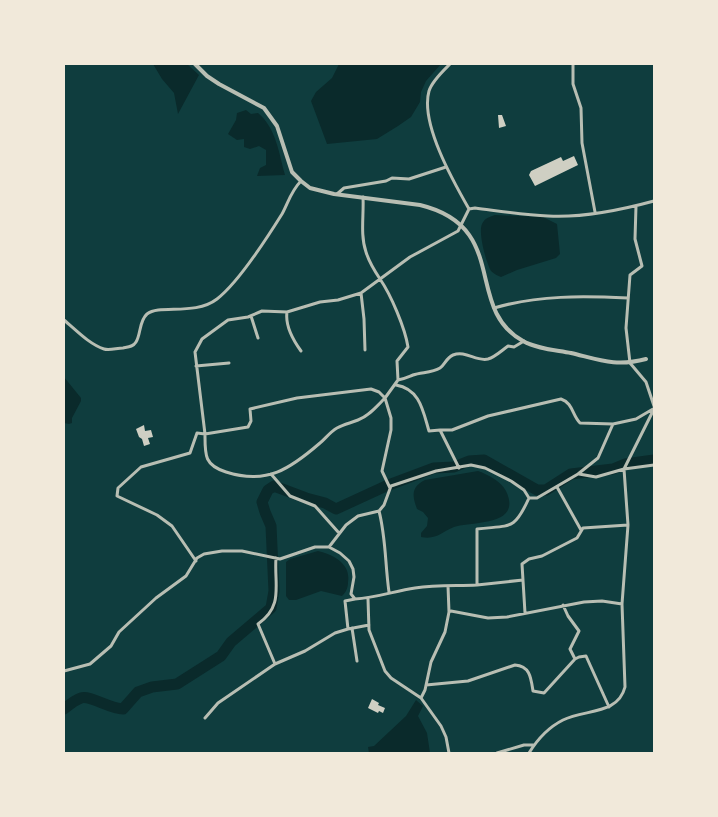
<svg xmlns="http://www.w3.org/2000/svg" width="718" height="817" viewBox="0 0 718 817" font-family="'Open Sans',sans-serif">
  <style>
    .water { fill: #0a2a2b }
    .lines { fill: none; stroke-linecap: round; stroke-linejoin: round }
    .river { stroke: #0a2a2b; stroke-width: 11 }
    .building { fill: #cfcfc3 }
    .minor { stroke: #b8beb3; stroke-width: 3 }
    .tertiary { stroke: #b8beb3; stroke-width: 4 }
  </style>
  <rect width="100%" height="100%" fill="#0f3d3e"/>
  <path class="water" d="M153 64H187L199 75 178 114 174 93 162 79Z
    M339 64H441L426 81 421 92 420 102 411 117 398 126 377 139 327 144 311 101 316 92 332 78Z
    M246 110 251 114 258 113C276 128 279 153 285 175L257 176 260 168 266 165V150L259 146 250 149 244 147V139L237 140 228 134 236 120 237 113Z
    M495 215 543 217 557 224 560 254 556 258 517 270 501 277C498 276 494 274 491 271 486 262 478 233 482 224 485 218 489 217 495 215Z
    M64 377 81 398V401L72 418V423L69 424 64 423Z
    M478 471C487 474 502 482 506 491 523 527 471 521 454 527 441 532 437 540 421 537V533L427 526 428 518 423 512 417 509C412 496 411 487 425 480Z
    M318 551C334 555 351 564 348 582 348 588 346 592 342 596L321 591 296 600H289L286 596V562L290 559Z
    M416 700 423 706 418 716 427 733 430 753H369L368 747 374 746 406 716Z"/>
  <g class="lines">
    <path class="river" d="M64 709C69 705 75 700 81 698 90 695 110 709 123 709L138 692 152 687 177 684 221 656 231 642 271 608 274 591 271 526 265 512 262 502 268 490 274 486 306 498 325 503 336 509 386 486 434 468 454 467 469 461 484 460 537 490H546L571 474 613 469 625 464 654 460"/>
  </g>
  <path class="building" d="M498 115H502L506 126 499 128Z
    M574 156 578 165 535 186 529 175 531 171 561 157 563 161Z
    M144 425 145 431 151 430 153 437 148 438 150 444 144 446 142 439 139 437 136 429Z
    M372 699 379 703 378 705 385 708 383 713 379 711 378 713 368 708Z"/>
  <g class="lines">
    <path class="minor" d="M450 64C443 71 432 81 429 91 420 123 453 181 469 209
      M573 64V84L581 108 582 143 595 212
      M337 194 344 188 386 181 392 178 409 179 446 167
      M363 197C364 215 360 235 366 252 369 262 374 270 380 279 391 295 405 328 408 347L397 361 398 380 385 398 391 418V430L382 471 390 488
      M636 206 635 239 642 266 630 275 626 328 630 363 646 382 654 406
      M361 293 364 319 365 350
      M494 308C538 295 583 296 628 298
      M287 312C285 326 293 340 301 351
      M251 316 258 338
      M64 320C76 330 89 344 104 349 109 351 117 348 123 348 128 347 133 347 136 342 141 334 139 321 147 314 160 304 195 316 217 299 238 283 267 238 282 214 288 203 291 191 301 181
      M196 366 229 363
      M398 380C404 379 408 377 413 375 421 372 432 373 440 368 445 365 446 358 453 355 466 350 476 362 488 359 495 357 501 351 508 346L514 347 524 341
      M396 385C420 389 423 411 429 431L440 430 459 468
      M440 430H452L488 416 561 399C573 403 572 415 580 423L613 424
      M271 474 290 496 315 506 339 533
      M579 474 596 477 624 469 654 465
      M557 487 581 530
      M529 498H537L578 474 598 458 613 424 636 419 653 409
      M379 511C386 538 385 564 389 592
      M329 547 346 525 358 516 379 511 384 505 391 486 436 471 471 465 485 468 511 481 524 490 529 498
      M276 558C274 585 284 606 258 624L275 664 305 651 335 633 348 629 369 625
      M196 561 172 526 157 515 117 496 118 488 141 467 190 453 197 433 205 434C205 455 204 465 226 472 267 485 290 469 320 443 325 439 330 432 337 428 344 424 351 423 358 420 369 416 377 406 385 398L379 392 371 389 297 398 250 409 251 421 248 427 205 434 195 352 202 339 228 320 248 317 262 311 287 312 320 302 338 300 361 293 410 257 458 231 469 209 475 208C499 211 524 215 548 216 583 218 621 210 654 201
      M477 585 523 580
      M448 586 449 612
      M368 599 369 630 385 671 391 678 421 698 441 726 446 737 449 753
      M563 605 568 616 579 631 570 649 575 659
      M525 613 522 564 529 559 542 556 577 538 583 528 628 525
      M352 628 357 661
      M348 629 345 601 355 599
      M64 671 90 664 111 646 119 632 156 598 186 576 197 558 204 554 222 551H242L280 559 315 547H329L340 553 349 561 353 569 354 577 351 594 355 599C375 598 395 591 415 588 436 585 457 586 477 585V529C511 525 514 531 529 498
      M426 685 468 681 515 665C530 666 531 678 533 691L544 693 575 659 579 657 586 656 609 707
      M421 698 425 690 431 662 445 632 449 612 451 611 488 618 507 617 584 602 602 601 622 604
      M205 718 218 703 275 664
      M497 753 524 745H534
      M529 753C537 740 549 727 563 720 585 709 618 715 625 687L622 604 628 525 624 469 654 409"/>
    <path class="tertiary" d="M195 64 207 76 219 84 264 108 277 126 292 172 301 181 310 188 334 194 420 205C511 227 463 308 523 341 537 349 556 350 571 353 600 360 616 367 646 359"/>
  </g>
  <rect width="718" height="817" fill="none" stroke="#f1e9da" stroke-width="130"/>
</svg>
